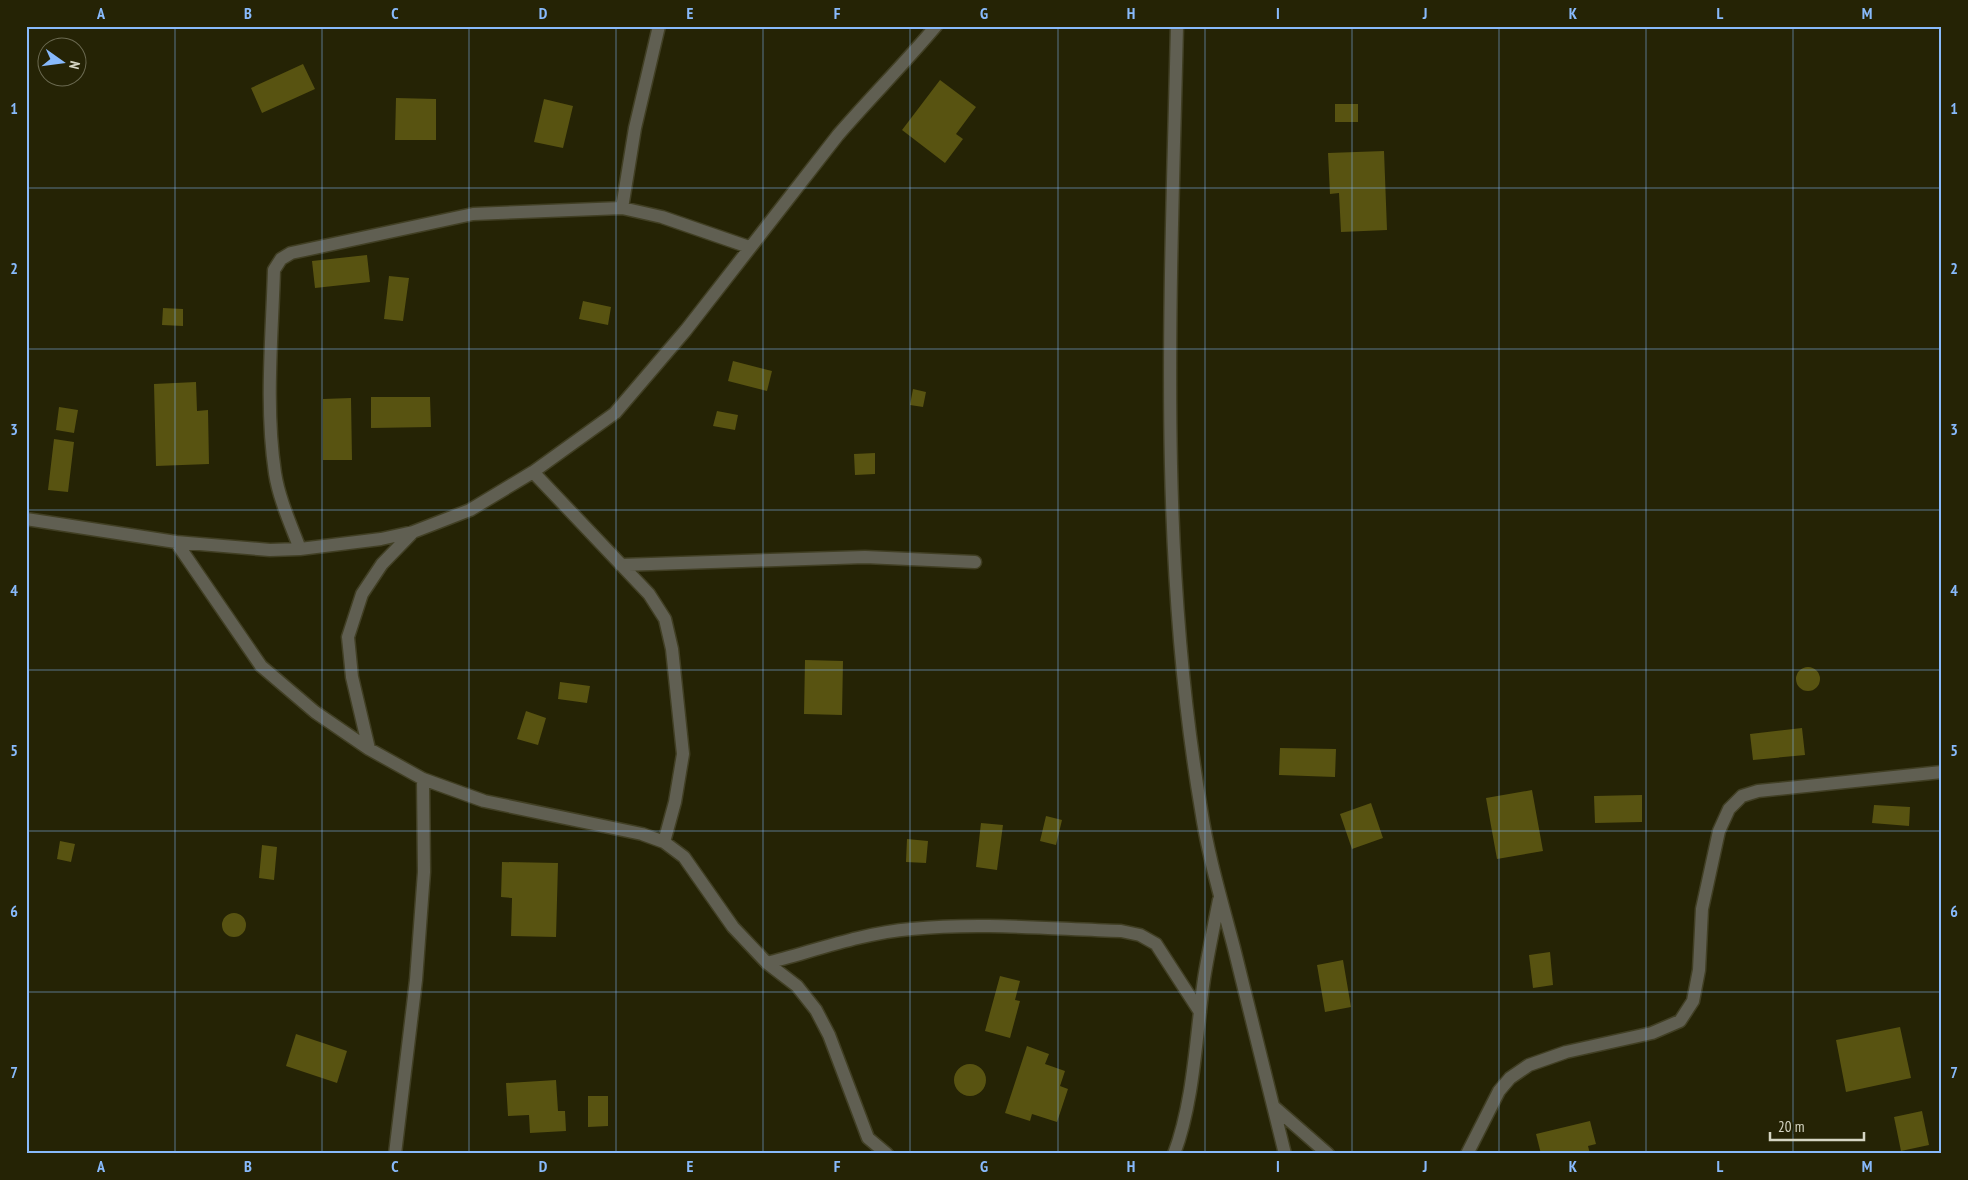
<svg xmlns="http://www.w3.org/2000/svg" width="1968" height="1180" viewBox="0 0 1968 1180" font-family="'PT Sans Narrow',sans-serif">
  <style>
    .building { fill: #585311 }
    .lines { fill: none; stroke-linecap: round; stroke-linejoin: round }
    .street-casing { stroke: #413f24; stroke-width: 15 }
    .street { stroke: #605f52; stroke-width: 12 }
    .grid { fill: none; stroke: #88bafc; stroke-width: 1; stroke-opacity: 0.55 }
    .neatline { fill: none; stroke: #88bafc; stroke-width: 2 }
    .grid-label { font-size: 16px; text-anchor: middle; font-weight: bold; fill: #88bafc }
  </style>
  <rect width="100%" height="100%" fill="#252305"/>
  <path class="building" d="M303 64 315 89 262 113 251 88Z
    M940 80 976 107 956 134 963 139 945 163 902 130Z
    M396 98 436 99V140H395Z
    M544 99 573 106 563 148 534 142Z
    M1335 104H1358V122H1335Z
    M1384 151 1387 230 1341 232 1339 193 1330 194 1328 153Z
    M367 255 370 282 315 288 312 261Z
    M389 276 409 278 403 321 384 319Z
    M583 301 611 307 608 325 579 319Z
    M163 308 183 309V326L162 325Z
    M733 361 772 371 767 391 728 381Z
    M196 382 197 411 208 410 209 464 156 466 154 384Z
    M913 389 926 392 923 407 910 405Z
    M371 397H430L431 427 371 428Z
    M351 398 352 460H323V399Z
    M59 407 78 410 74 433 56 430Z
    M717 411 738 415 735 430 713 426Z
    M54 439 74 442 68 492 48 490Z
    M875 453V474L855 475 854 454Z
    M805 660 843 661 842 715 804 714Z
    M1796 679a12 12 0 1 1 24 0a12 12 0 1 1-24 0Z
    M560 682 590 686 587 703 558 699Z
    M526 711 546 718 538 745 517 739Z
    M1802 728 1805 755 1753 760 1750 734Z
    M1280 748 1336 749 1335 777 1279 775Z
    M1532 790 1543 851 1497 859 1486 798Z
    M1642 795V822L1595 823 1594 796Z
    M1371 803 1383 838 1352 849 1340 814Z
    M1874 805 1910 807 1909 826 1872 823Z
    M1046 816 1062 820 1056 845 1040 841Z
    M981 823 1003 825 997 870 976 867Z
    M907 839 928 841 926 863 906 862Z
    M60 841 75 844 71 862 57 859Z
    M262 845 277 847 274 880 259 878Z
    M502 862 558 863 556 937 511 936 512 898 501 897Z
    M222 925a12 12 0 1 1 24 0a12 12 0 1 1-24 0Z
    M1550 952 1553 985 1533 988 1529 955Z
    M1343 960 1351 1007 1325 1012 1317 965Z
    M1000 976 1020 981 1015 1000 1020 1001 1010 1038 985 1031Z
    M1900 1027 1911 1078 1846 1092 1836 1040Z
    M296 1034 347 1051 337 1083 286 1066Z
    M1027 1046 1049 1054 1045 1064 1065 1071 1060 1086 1068 1089 1057 1122 1032 1114 1030 1121 1005 1113Z
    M954 1080a16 16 0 1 1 32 0a16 16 0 1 1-32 0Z
    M556 1080 558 1111H565L566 1131 530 1133 529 1115 508 1116 506 1083Z
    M588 1096H608V1126L588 1127Z
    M1922 1111 1929 1145 1901 1151 1894 1117Z
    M1590 1121 1596 1144 1588 1146 1590 1154H1541L1536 1134Z"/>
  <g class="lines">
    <defs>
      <path id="street" d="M1177 26C1171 286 1157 551 1201 809 1208 856 1222 902 1234 948 1251 1017 1268 1085 1285 1154
        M622 208 635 128 659 26
        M533 472 649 594 665 619 672 649 683 754 675 802 664 842
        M26 519 176 542 270 550 300 549 381 539 413 532 470 510 533 472 615 413 686 330 838 135C870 98 904 64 936 26
        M176 542 261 666 315 712 369 749 423 779 484 801 642 834 664 842 684 857 733 927 767 963 797 986 816 1010 829 1035 868 1138 887 1154
        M300 549C291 525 279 499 275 473 265 406 272 337 274 270L281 259 291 253 473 214 622 208 662 217 749 247
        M621 565 865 557 975 562
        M369 749 352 677 348 637 362 594 382 564 413 532
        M767 963C814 951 862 933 911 929 981 922 1052 929 1121 931L1140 935 1156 944 1200 1012
        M1273 1106 1328 1154
        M395 1154 416 980 424 872 423 779
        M1174 1154C1194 1101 1196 1035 1204 979 1208 953 1214 926 1219 900
        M1467 1154 1499 1091 1510 1078 1529 1065 1566 1052 1652 1033 1680 1021 1693 1001 1699 970 1702 909 1719 831 1729 809 1742 796 1758 791 1942 772"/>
    </defs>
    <use href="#street" class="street-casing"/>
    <use href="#street" class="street"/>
  </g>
  <path class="grid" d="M175 26V1154M322 26V1154M469 26V1154M616 26V1154M763 26V1154M910 26V1154M1058 26V1154M1205 26V1154M1352 26V1154M1499 26V1154M1646 26V1154M1793 26V1154M26 188H1942M26 349H1942M26 510H1942M26 670H1942M26 831H1942M26 992H1942"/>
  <rect width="1968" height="1180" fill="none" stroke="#252305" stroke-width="55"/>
  <g transform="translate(62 62) rotate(104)"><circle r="24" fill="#252305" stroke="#6b6a51"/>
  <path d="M0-4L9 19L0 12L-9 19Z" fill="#88bafc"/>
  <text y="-8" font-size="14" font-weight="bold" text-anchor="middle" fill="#d5d5c4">N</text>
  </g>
  <path d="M1770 1132v8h94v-8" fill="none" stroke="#d5d5c4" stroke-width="2.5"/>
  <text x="1778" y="1132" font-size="15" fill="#d5d5c4" stroke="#252305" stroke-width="4" paint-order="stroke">20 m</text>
  <rect x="28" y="28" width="1912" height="1124" class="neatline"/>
  <g class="grid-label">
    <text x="101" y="19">A</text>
    <text x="248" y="19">B</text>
    <text x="395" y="19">C</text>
    <text x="543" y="19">D</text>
    <text x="690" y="19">E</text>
    <text x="837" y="19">F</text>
    <text x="984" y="19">G</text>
    <text x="1131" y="19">H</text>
    <text x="1278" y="19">I</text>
    <text x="1425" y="19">J</text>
    <text x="1573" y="19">K</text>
    <text x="1720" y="19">L</text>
    <text x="1867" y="19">M</text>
    <text x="14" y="114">1</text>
    <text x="1954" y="114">1</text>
    <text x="14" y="274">2</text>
    <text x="1954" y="274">2</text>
    <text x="14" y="435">3</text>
    <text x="1954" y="435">3</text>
    <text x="14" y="596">4</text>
    <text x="1954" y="596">4</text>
    <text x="14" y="756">5</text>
    <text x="1954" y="756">5</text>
    <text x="14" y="917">6</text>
    <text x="1954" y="917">6</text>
    <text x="14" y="1078">7</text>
    <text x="1954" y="1078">7</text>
    <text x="101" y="1172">A</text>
    <text x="248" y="1172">B</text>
    <text x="395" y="1172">C</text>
    <text x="543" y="1172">D</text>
    <text x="690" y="1172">E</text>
    <text x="837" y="1172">F</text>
    <text x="984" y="1172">G</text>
    <text x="1131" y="1172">H</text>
    <text x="1278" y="1172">I</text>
    <text x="1425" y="1172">J</text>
    <text x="1573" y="1172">K</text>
    <text x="1720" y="1172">L</text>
    <text x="1867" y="1172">M</text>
  </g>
</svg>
